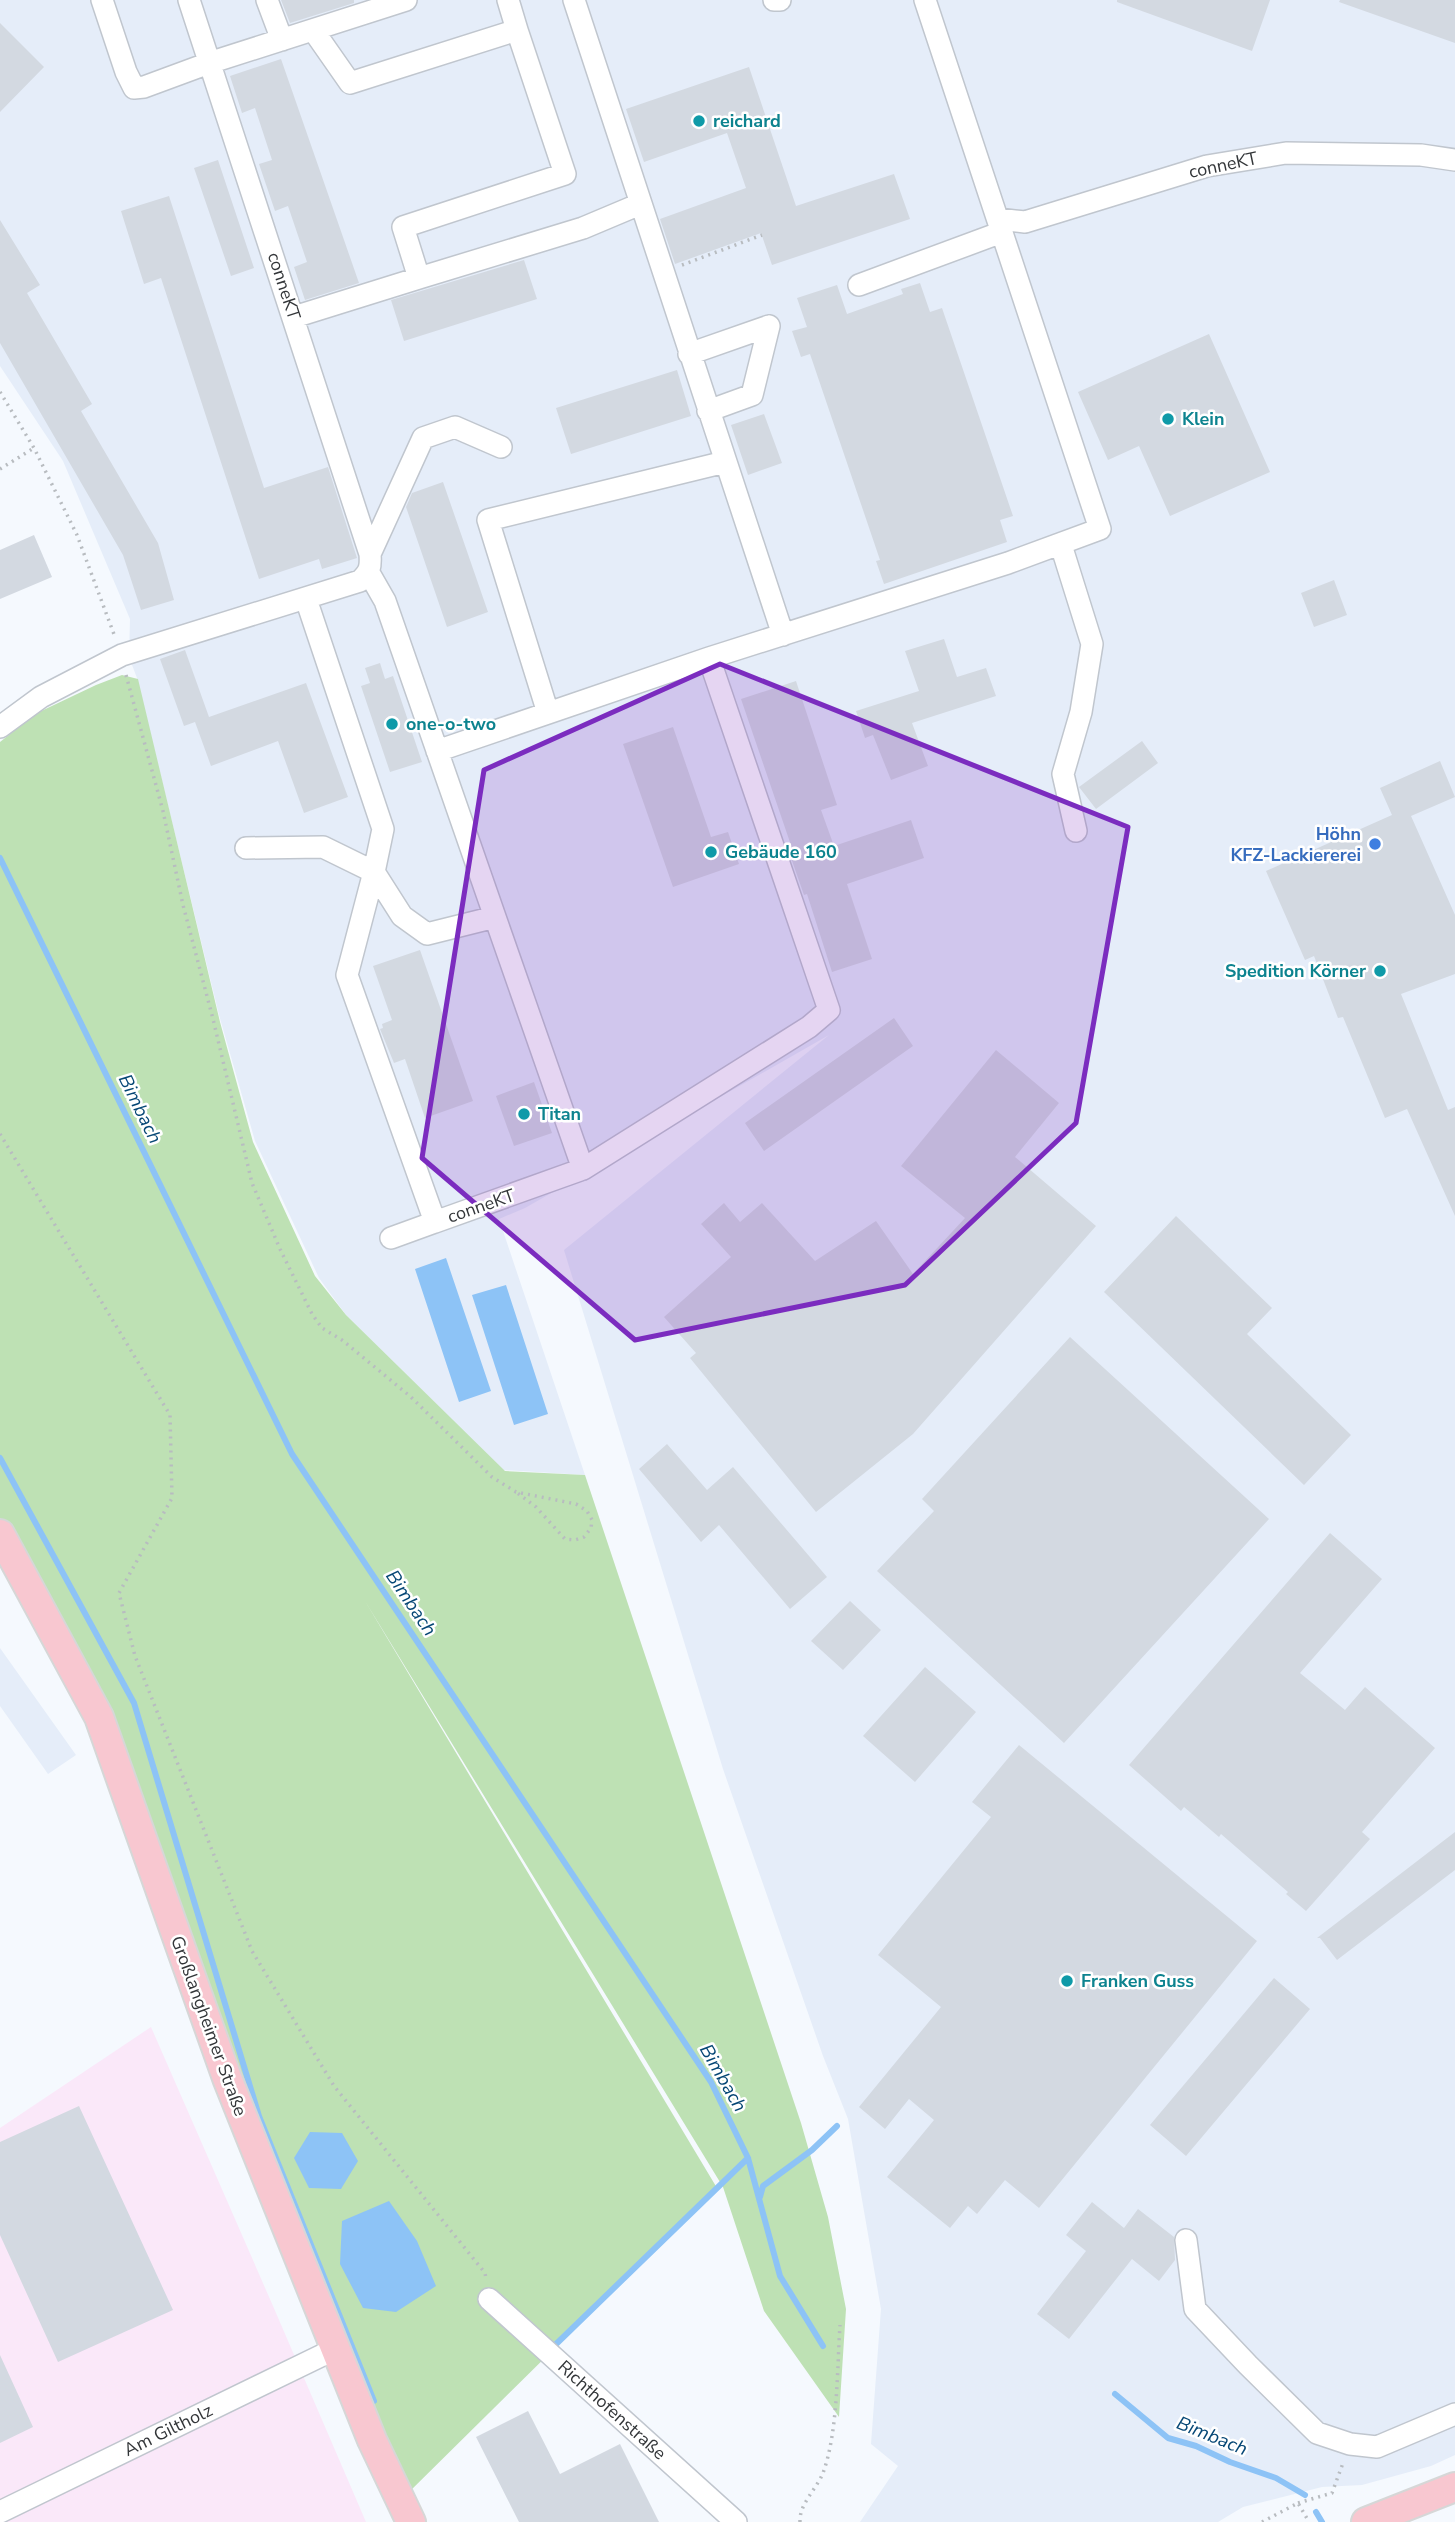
<svg xmlns="http://www.w3.org/2000/svg" width="1455" height="2522" viewBox="0 0 1455 2522" font-family="'Nunito Sans',sans-serif">
  <style>
    .commercial { fill: #fae8f9 }
    .built { fill: #e5edf9 }
    .green { fill: #bee1b4 }
    .water { fill: #8dc3f6 }
    .lines { fill: none; stroke-linecap: round; stroke-linejoin: round }
    .stream { stroke: #8dc3f6; stroke-width: 6 }
    .building { fill: #d3d9e1 }
    .minor-casing { stroke: #c0c6ce; stroke-width: 24 }
    .major-casing { stroke: #d6d7d7; stroke-width: 32 }
    .path { stroke: #b8bcc0; stroke-width: 3.5; stroke-dasharray: 2 5; stroke-linecap: butt }
    .minor { stroke: #fff; stroke-width: 21 }
    .major { stroke: #f8c7d0; stroke-width: 28 }
    .marked { fill: #7b2cbf; fill-opacity: 0.2; stroke: #7b2cbf; stroke-width: 5; stroke-linejoin: round }
    .culture-dot { fill: #0f9aa8; stroke: #fff; stroke-width: 2.5 }
    .shop-dot { fill: #3f7fe0; stroke: #fff; stroke-width: 2.5 }
    .labels { text-anchor: middle; dominant-baseline: central; stroke-width: 5; stroke-linejoin: round; paint-order: stroke }
    .culture-label { font-size: 18px; font-weight: bold; fill: #0d838f; stroke: #fff; text-anchor: start }
    .street-label { font-size: 18px; fill: #333639; stroke: #fff }
    .shop-label { font-size: 18px; font-weight: bold; fill: #366cbe; stroke: #fff; text-anchor: end }
    .water-label { font-size: 19px; font-style: italic; fill: #064775; stroke: #fff }
  </style>
  <rect width="100%" height="100%" fill="#f5f9fe"/>
  <path class="commercial" d="M151 2027 273 2306 366 2522H0V2128Z"/>
  <path class="built" d="M0 0H1455V2455L1431 2466 1362 2485 1322 2487 1243 2507 1218 2522H860L898 2466 871 2444 881 2309 848 2119 823 2056 723 1769 564 1250 829 1035 525 1208 499 1219 585 1475 503 1470 346 1315 319 1278 255 1141 219 1015 137 678 129 657 130 619 63 461 0 366Z
    M0 1648 76 1755 48 1774 0 1706Z"/>
  <path class="green" d="M122 675 138 679 220 1022 253 1142 315 1276 346 1315 505 1471 585 1475 801 2123 828 2217 846 2309 839 2417 764 2311 723 2187 365 1601 717 2188 405 2496 233 2077 107 1715 0 1518V742L35 714 96 685Z"/>
  <path class="water" d="M446 1258 491 1391 459 1402 415 1269Z
    M506 1285 548 1414 514 1425 472 1295Z
    M310 2132 342 2133 358 2161 341 2189 309 2188 294 2158Z
    M389 2201 417 2241 436 2286 396 2312 363 2308 340 2264 342 2221Z"/>
  <g class="lines">
    <path class="stream" d="M0 858 292 1454 711 2082 748 2158 780 2276 823 2346
      M0 1458 134 1703 259 2116 374 2401
      M760 2197 763 2186 812 2150 837 2126
      M551 2349 748 2158
      M1115 2394 1168 2438 1196 2446 1230 2462 1276 2478 1305 2495
      M1316 2512 1322 2522"/>
  </g>
  <path class="building" d="M281 0H354V3L290 23Z
    M1117 0H1270L1252 51 1117 2Z
    M1340 0H1455V43L1339 2Z
    M0 23 44 67 0 112Z
    M281 59 359 283 305 300 294 267 307 262 288 206 275 211 259 164 272 160 255 108 242 113 230 76Z
    M749 67 796 206 894 174 910 219 772 265 761 233 675 264 660 219 746 188 727 133 644 162 626 109Z
    M218 160 254 268 231 276 194 168Z
    M169 196 264 488 328 467 357 558 322 569 319 559 259 579 161 278 144 284 121 211Z
    M0 220 40 285 27 293 92 404 81 411 158 543 174 600 141 610 123 555 0 343Z
    M524 260 537 299 404 341 391 300Z
    M920 283 930 312 942 308 1013 516 1000 520 1007 542 884 584 876 561 880 560 810 354 801 357 792 331 807 327 797 298 837 285 847 314 903 294 901 289Z
    M1209 334 1270 472 1170 516 1139 446 1108 460 1078 392Z
    M677 370 691 416 571 454 556 408Z
    M764 414 782 463 748 475 731 425Z
    M443 482 488 612 447 627 406 507 412 493Z
    M34 535 52 577 0 599V550Z
    M1334 580 1347 615 1314 627 1301 593Z
    M944 639 957 677 986 668 996 696 912 723 928 766 891 780 873 735 865 738 856 711 919 691 905 651Z
    M185 650 209 717 306 683 348 797 304 813 278 741 211 766 195 722 184 726 160 659Z
    M380 663 385 679 393 676 422 762 390 772 361 686 370 683 365 668Z
    M796 681 837 805 821 810 834 846 911 820 924 858 847 884 872 959 832 972 807 894 804 895 790 855 794 854 741 699Z
    M673 727 711 837 728 832 739 864 673 887 623 744Z
    M1142 741 1158 763 1096 809 1079 787Z
    M1440 761 1455 797 1411 816 1455 915V974L1401 994 1448 1110 1455 1107V1216L1407 1109 1385 1118 1343 1017 1338 1018 1314 956 1305 960 1266 871 1392 815 1380 788Z
    M420 950 473 1101 425 1118 405 1059 394 1063 380 1029 383 1028 382 1024 392 1020 373 966Z
    M894 1018 913 1046 764 1151 745 1123Z
    M996 1050 1059 1103 1015 1157 1096 1226 913 1434 816 1512 690 1358 696 1353 664 1317 731 1257 701 1224 724 1203 740 1222 762 1203 815 1261 876 1221 913 1274 965 1218 901 1166Z
    M534 1082 552 1133 514 1146 496 1096Z
    M1176 1216 1272 1308 1247 1334 1351 1435 1304 1485 1104 1292Z
    M1070 1337 1269 1519 1064 1743 877 1571 934 1511 922 1499Z
    M667 1444 707 1490 733 1467 827 1577 790 1609 719 1525 701 1542 639 1469Z
    M1330 1533 1382 1579 1300 1673 1345 1710 1365 1687 1435 1748 1362 1832 1370 1839 1306 1911 1286 1894 1288 1892 1221 1834 1219 1837 1184 1807 1181 1811 1129 1765Z
    M850 1601 881 1630 843 1670 811 1641Z
    M925 1667 976 1712 915 1782 863 1736Z
    M1019 1745 1257 1941 1039 2208 1005 2180 977 2214 968 2206 950 2228 887 2177 934 2120 909 2099 885 2129 859 2107 941 2007 878 1955 991 1817 972 1802Z
    M1455 1832V1870L1337 1960 1320 1938H1317Z
    M1274 1978 1310 2009 1186 2156 1150 2125Z
    M79 2106 173 2310 58 2362 0 2235V2142Z
    M1092 2202 1124 2228 1138 2209 1174 2237 1175 2260 1159 2281 1132 2259 1069 2339 1037 2314 1086 2251 1066 2235Z
    M0 2355 33 2427 0 2443Z
    M528 2411 560 2474 620 2444 659 2522H519L476 2437Z"/>
  <g class="lines">
    <defs>
      <path id="minor" d="M102 0 126 72 134 88 144 87 209 63 406 0
        M267 0 282 40
        M574 0 783 635
        M774 0H780
        M313 30 350 83 517 30 508 0
        M998 219 1025 222 1207 166 1286 153 1421 155 1455 160
        M419 278 583 228 640 204
        M859 285 1002 232
        M294 317 419 278 403 227 565 174 517 30
        M689 354 769 326
        M708 411 752 395 769 326
        M1061 545 1092 644 1081 712 1063 774 1076 831
        M370 554 423 438 455 427 501 447
        M306 599 383 829 374 872 402 916 427 934 495 917 385 601 369 573
        M548 713 488 520 725 462
        M0 727 41 697 122 655 360 581C370 572 371 567 370 554L189 0
        M437 751 709 658 1008 563 1100 529 925 0
        M246 848 323 847 374 872 347 975 435 1222 583 1169 495 917
        M583 1169 809 1027 829 1010 709 658
        M391 1238 435 1222
        M1186 2240 1195 2309 1248 2365 1317 2433 1350 2444 1377 2447 1455 2414
        M489 2299 736 2522
        M0 2512 335 2349"/>
      <path id="major" d="M0 1534 99 1717 227 2078 372 2440 411 2522
        M1366 2522 1455 2487"/>
    </defs>
    <use href="#minor" class="minor-casing"/>
    <use href="#major" class="major-casing"/>
    <path class="path" d="M682 265 762 235
      M0 392 34 448 77 535 115 637
      M0 469 34 448
      M126 675 163 811 183 905 213 1019 252 1183 280 1249 312 1314 322 1328 342 1340 411 1397 492 1477 516 1492 576 1504 587 1511 592 1520 591 1528 584 1537 575 1540 565 1539 536 1507 516 1492
      M0 1134 170 1415 172 1498 119 1593 135 1656 252 1951 334 2086 485 2273 486 2279
      M1298 2503 1332 2493 1343 2463
      M800 2522C799 2504 816 2490 823 2473 838 2432 837 2370 840 2325
      M1262 2522 1298 2503 1309 2522"/>
    <use href="#minor" class="minor"/>
    <use href="#major" class="major"/>
  </g>
  <path class="marked" d="M720 664 1128 827 1076 1123 905 1285 635 1340 422 1158 484 770Z"/>
  <g class="culture-dot">
    <circle cx="699" cy="121" r="7"/>
    <circle cx="1168" cy="419" r="7"/>
    <circle cx="392" cy="724" r="7"/>
    <circle cx="711" cy="852" r="7"/>
    <circle cx="1380" cy="971" r="7"/>
    <circle cx="524" cy="1114" r="7"/>
    <circle cx="1067" cy="1981" r="7"/>
  </g>
  <circle class="shop-dot" cx="1375" cy="844" r="7"/>
  <g class="labels">
    <g class="culture-label">
      <text x="713" y="121">reichard</text>
      <text x="1182" y="419">Klein</text>
      <text x="406" y="724">one-o-two</text>
      <text x="725" y="852">Gebäude 160</text>
      <text x="1366" y="971" text-anchor="end">Spedition Körner</text>
      <text x="538" y="1114">Titan</text>
      <text x="1081" y="1981">Franken Guss</text>
    </g>
    <g class="street-label">
      <text transform="translate(1223 165) rotate(-12)">conneKT</text>
      <text transform="translate(284 286) rotate(72)">conneKT</text>
      <text transform="translate(481 1206) rotate(-19)">conneKT</text>
      <text transform="translate(209 2026) rotate(70)">Großlangheimer Straße</text>
      <text transform="translate(612 2410) rotate(42)">Richthofenstraße</text>
      <text transform="translate(168 2430) rotate(-26)">Am Giltholz</text>
    </g>
    <g class="shop-label">
      <text x="1361" y="834">Höhn<tspan x="1361" dy="21">KFZ-Lackiererei</tspan></text>
    </g>
    <g class="water-label">
      <text transform="translate(140 1109) rotate(64)">Bimbach</text>
      <text transform="translate(411 1603) rotate(56)">Bimbach</text>
      <text transform="translate(723 2078) rotate(60)">Bimbach</text>
      <text transform="translate(1212 2436) rotate(22)">Bimbach</text>
    </g>
  </g>
</svg>
